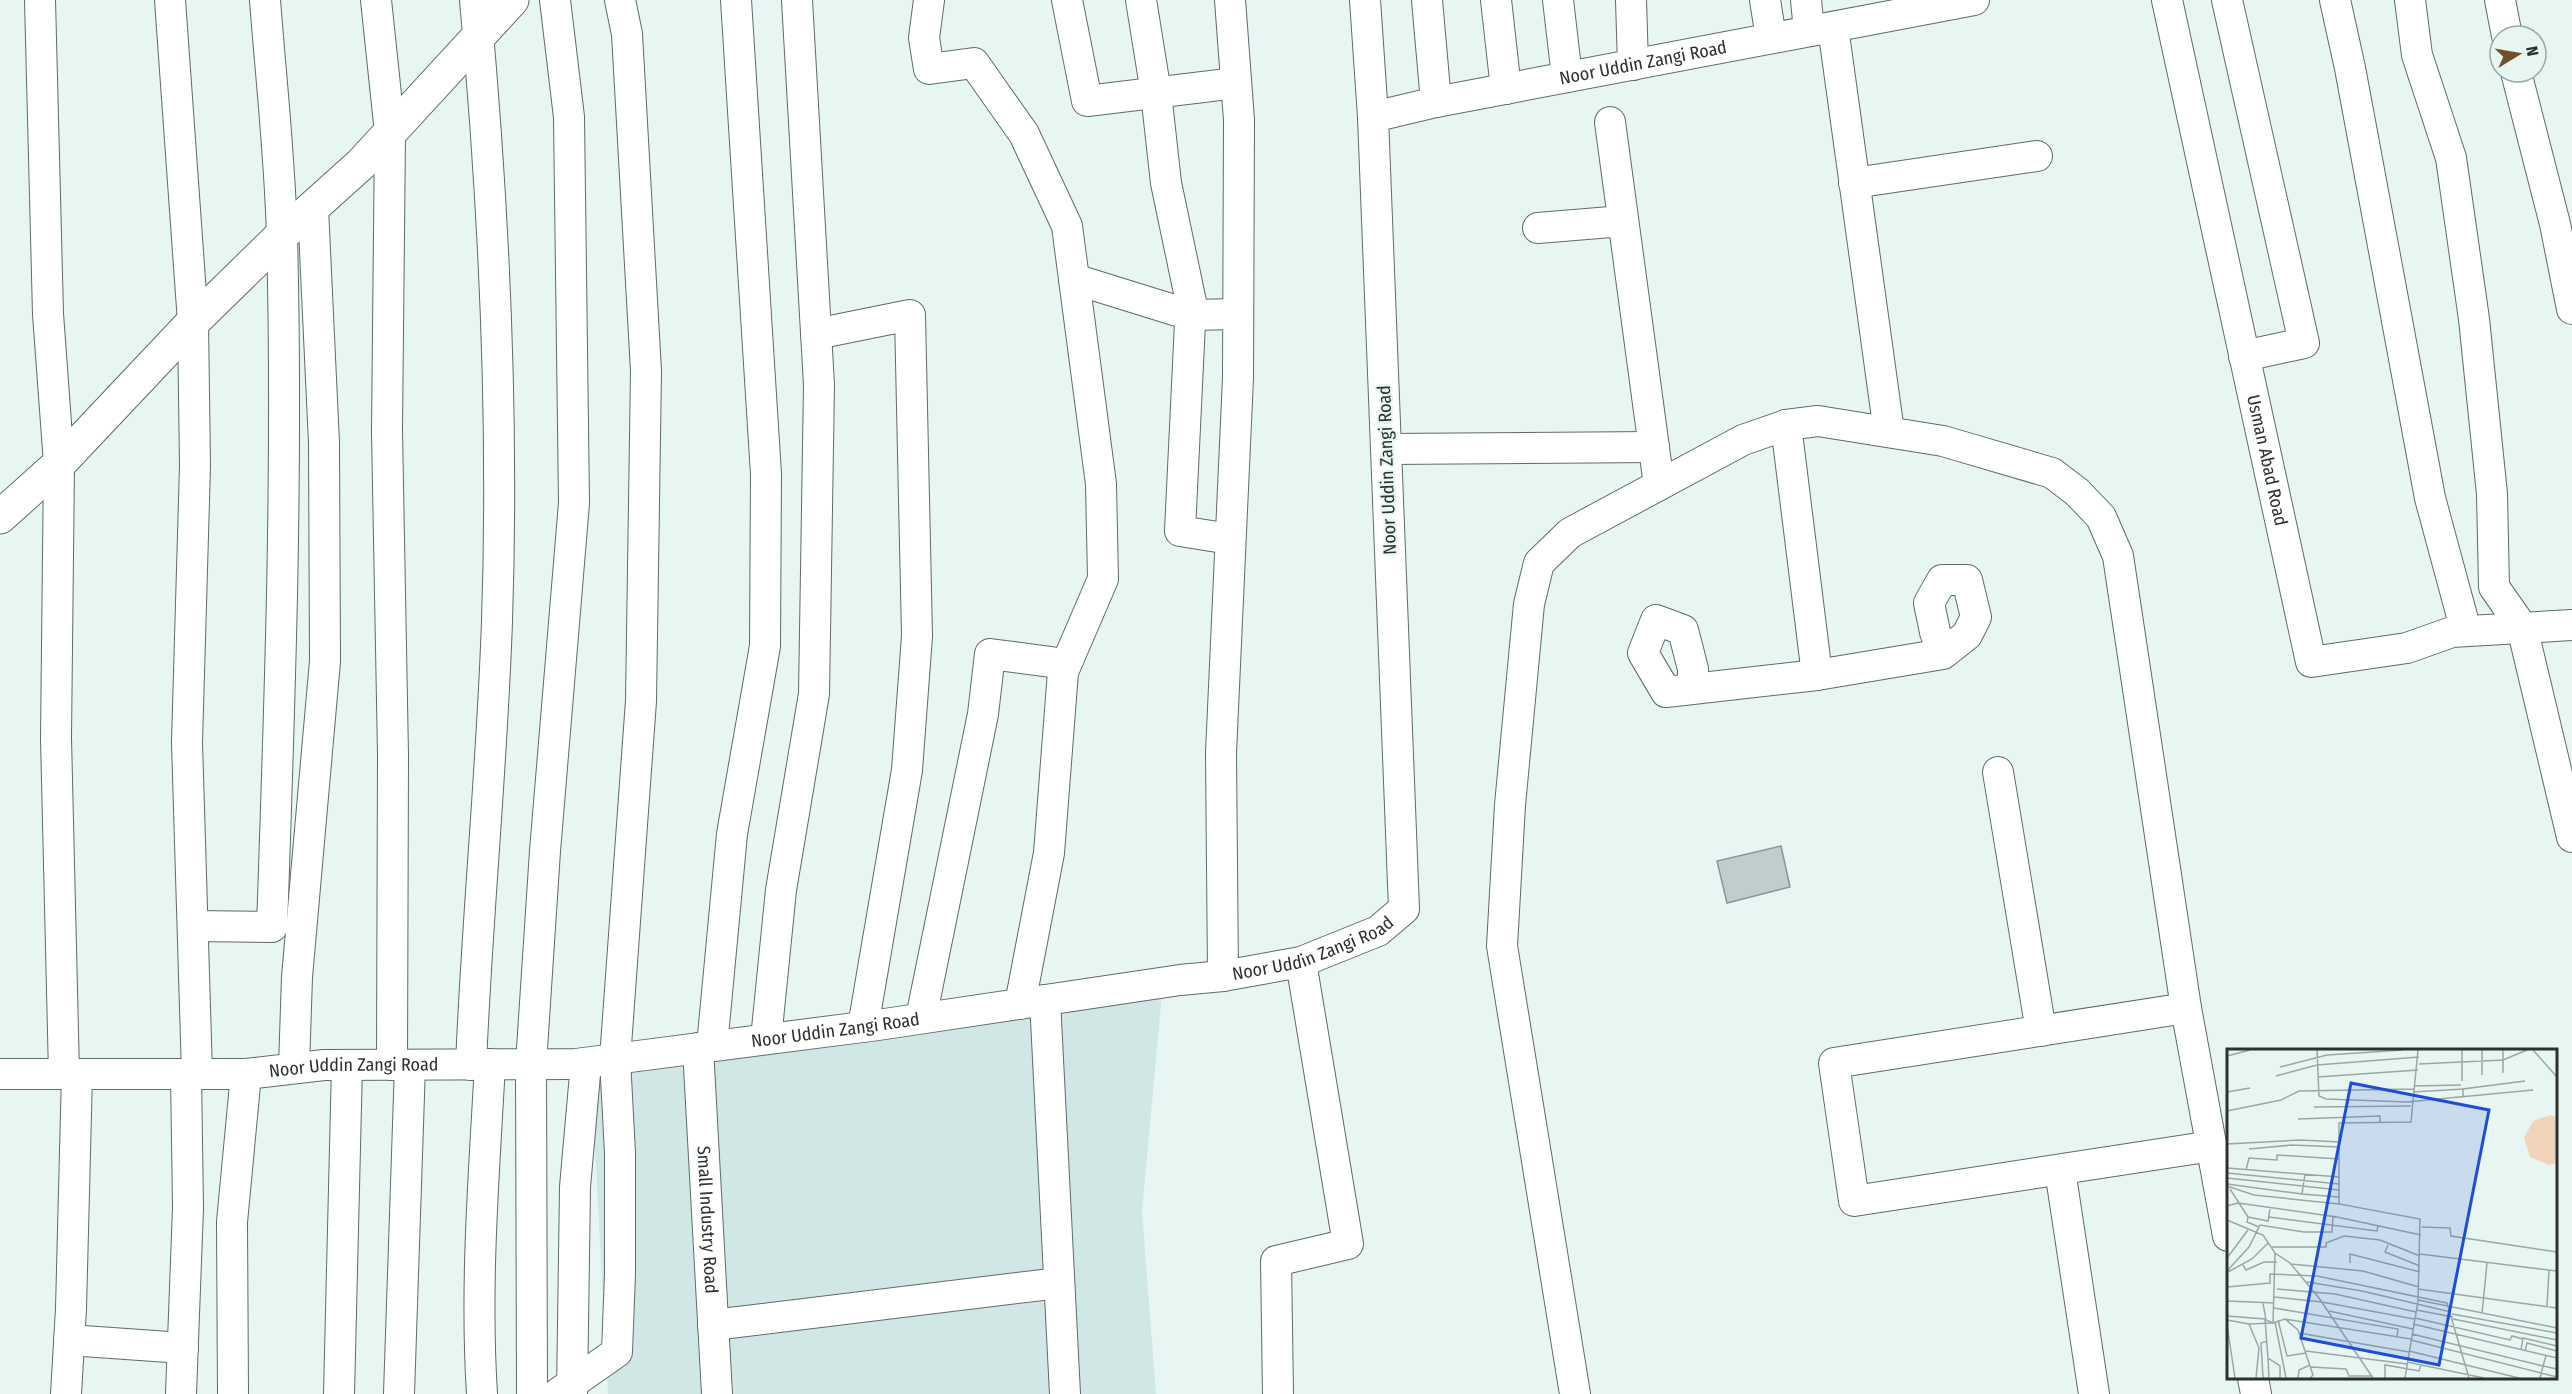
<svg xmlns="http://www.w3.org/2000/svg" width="2572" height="1394" viewBox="0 0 2572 1394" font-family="'Fira Sans Condensed',sans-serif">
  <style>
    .built { fill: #d1e7e5 }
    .building { fill: #bfcdcc; stroke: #899694; stroke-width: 1.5 }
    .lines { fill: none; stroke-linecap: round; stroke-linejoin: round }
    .minor-casing { stroke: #5e6b69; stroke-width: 32 }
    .major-casing { stroke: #5e6b69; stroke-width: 35 }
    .minor { stroke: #fff; stroke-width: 30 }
    .major { stroke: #fff; stroke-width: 33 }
    .labels { text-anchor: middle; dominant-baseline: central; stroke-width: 4.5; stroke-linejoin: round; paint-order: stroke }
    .street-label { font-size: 18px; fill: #2c3130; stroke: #e7f5f3 }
    .inset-road { fill: none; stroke: #9ca7a5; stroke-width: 1.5 }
    .view { fill: #1d4ed8; fill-opacity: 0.15; stroke: #1d4ed8; stroke-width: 3 }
    .inset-edge { fill: none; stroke: #2c3130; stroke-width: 3 }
  </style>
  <rect width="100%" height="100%" fill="#e7f5f3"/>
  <path class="built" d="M1162 994 1142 1211 1156 1394H608L591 1071Z"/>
  <path class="building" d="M1781 846 1790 887 1727 903 1717 861Z"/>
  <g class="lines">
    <defs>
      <g id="minor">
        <path d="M40 0 48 314 59 464 56 738 64 1074"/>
        <path d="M170 0 193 322 195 466 187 742 197 1074"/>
        <path d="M376 0 390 133 387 431 393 755 392 1065"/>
        <path d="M929 0 924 38 929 69 974 63 1024 134 1067 226 1101 484 1103 579 1063 672 1049 853 1020 1004"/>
        <path d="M1067 0 1087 101 1236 83"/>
        <path d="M1141 0 1156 93 1166 183 1191 302 1180 531 1230 539"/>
        <path d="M1365 0 1373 117"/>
        <path d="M1427 0 1436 102"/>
        <path d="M1496 0 1506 89"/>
        <path d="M1558 0 1567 77"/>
        <path d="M1631 0 1633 65"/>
        <path d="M1765 0 1771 38"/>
        <path d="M1806 0 1809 31"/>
        <path id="s1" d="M2167 0 2311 662 2407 648 2452 632 2572 625"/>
        <path d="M2227 0 2304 343 2244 356"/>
        <path d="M2335 0 2350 68 2430 498 2466 631"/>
        <path d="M2410 0 2417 55 2451 158 2474 319 2492 494 2494 587 2522 627 2572 837"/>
        <path d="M2500 0 2507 36"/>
        <path d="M1833 27 1889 432"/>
        <path d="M2516 72 2555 224 2572 309"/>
        <path d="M1610 122 1659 485"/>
        <path d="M1854 183 2037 156"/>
        <path d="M1538 228 1623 221"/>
        <path d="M1074 279 1190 315 1238 314"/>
        <path d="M816 334 910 315 917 636 907 770 863 1027"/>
        <path d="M1786 425 1817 675 1943 654 1967 635 1976 617 1967 580H1942L1929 603 1935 632 1943 654"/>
        <path d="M1386 449 1654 447"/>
        <path d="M1693 689V669L1683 630 1656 620 1643 653 1666 692 1817 675"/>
        <path d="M1998 772 2041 1031"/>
        <path d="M193 926 272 927C280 697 288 467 282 237 280 158 271 79 265 0"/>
        <path d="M1223 976 1221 753 1238 378 1239 120 1230 0"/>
        <path d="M1045 1000 1065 1394"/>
        <path d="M2186 1008 1834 1063 1854 1201 2212 1146"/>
        <path d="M921 1018 983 714 990 654 1066 664"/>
        <path d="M766 1039 781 890 814 694 819 385 797 0"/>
        <path d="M712 1046 732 834 765 646 766 474 736 0"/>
        <path id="s2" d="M698 1048 717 1394"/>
        <path d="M471 1065C477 917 492 769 497 621 504 414 494 206 475 0"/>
        <path d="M294 1067 297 977 325 661 324 443 313 208"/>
        <path id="s3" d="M0 1074H246L324 1065 576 1064 878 1025 1180 980 1223 976 1301 962 1378 931 1404 909 1373 117 1436 102 1974 0"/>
        <path d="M2060 1170 2094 1394"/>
        <path d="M713 1325 1059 1283"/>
        <path d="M69 1340 183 1348"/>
        <path d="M2253 1378 2256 1394"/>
        <path d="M66 1394 71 1309 77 1074"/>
        <path d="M181 1394 188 1208 186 1074"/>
        <path d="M233 1394 232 1222 246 1074"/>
        <path d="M339 1394 347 1065"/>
        <path d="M399 1394 410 1065"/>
        <path d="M482 1394C475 1284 484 1174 490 1064"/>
        <path d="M532 1394 531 1064 545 851 574 503 569 117 555 0"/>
        <path d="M557 1394 617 1352 620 1274V1153L615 1059 641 701 646 371 627 34 620 0"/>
        <path d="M572 1394 575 1187 586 1063"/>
        <path d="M1278 1394 1276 1261 1348 1244 1301 962"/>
        <path d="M1575 1394 1502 946 1510 805 1529 604 1539 563 1570 533 1743 440 1786 425 1818 421 1943 441 2052 473 2077 492 2101 517 2118 556 2186 1008 2228 1236"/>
      </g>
      <path id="major" d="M0 517 59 464 193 322 282 235 361 164 512 0"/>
    </defs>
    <use href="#minor" class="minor-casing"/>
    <use href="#major" class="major-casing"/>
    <use href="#minor" class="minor"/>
    <use href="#major" class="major"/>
  </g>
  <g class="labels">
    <g class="street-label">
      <text stroke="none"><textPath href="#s3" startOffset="2494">Noor Uddin Zangi Road</textPath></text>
      <text stroke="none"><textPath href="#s1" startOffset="471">Usman Abad Road</textPath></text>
      <text transform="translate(1387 470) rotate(-92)">Noor Uddin Zangi Road</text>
      <text stroke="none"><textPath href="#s3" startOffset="1324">Noor Uddin Zangi Road</textPath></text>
      <text stroke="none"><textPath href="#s3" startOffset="838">Noor Uddin Zangi Road</textPath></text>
      <text stroke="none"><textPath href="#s3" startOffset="354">Noor Uddin Zangi Road</textPath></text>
      <text stroke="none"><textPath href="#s2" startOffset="172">Small Industry Road</textPath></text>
    </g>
  </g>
  <g transform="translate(2227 1049)">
    <rect width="330" height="330" fill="#e7f5f3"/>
    <path d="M323 66 330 68V114L322 116 303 108 297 89 306 72Z" fill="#f1d5ba"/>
    <path class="inset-road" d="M90 1 92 47 99 50 180 53 306 41M235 1V32M276 1V24M306 1 330 28M0 7 23 1M192 15 276 11 300 1M53 18 100 6 176 1M255 26V1M49 27 90 16 192 8M91 28 191 21M187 37 234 36M0 43 23 39M186 43 236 40M236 48V40L298 32M87 58 184 57M0 62 54 51 72 42 187 40M71 70 153 67V73M0 95 73 91 112 93M22 100 65 96 112 98M0 119 112 128M19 121 22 109 50 111V106L112 110M0 124 112 135M78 125 75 145 112 148M0 129 112 141M0 135 75 145M0 137 27 146 112 155M3 140 21 168 20 173 32 178M0 157 11 154 110 168 194 186M21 168 41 172 43 160M42 168 150 182 151 177M0 171 36 186 48 204 63 214 92 249 146 329M195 178 223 179 224 187 330 203M161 196 158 203 193 217M45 198H99V194L117 187 153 191 193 207M193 205 330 222M0 209 21 181M123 214V205L193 223M64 215 136 222 192 238M16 216 19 221 37 213H50M0 222 22 198 33 176 77 183H105L106 168M1 223 25 210 41 194M80 233 135 242 224 263M0 238 43 234V225L90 227 220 254 242 329M50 240 108 245 189 263M191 240 330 259M47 248 95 253 187 270M191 251 330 279M0 252 47 254M36 254 39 271 46 274 58 270 71 281 86 326 83 329M320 258 322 221M47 259 171 280 170 288M189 261 226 268M102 262 186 280M225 265 330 284M255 265 260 214M0 267 38 270 41 309 53 317V329M188 269 283 291 285 287 296 290M58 270 184 290M226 270 330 291M0 271 22 275 32 299 29 329M51 271 60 307 79 304M48 273 59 329M22 275 46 274 48 204M186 275 330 309M0 276 8 329M72 284 182 303M185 285 316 317 313 329M184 291 330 328M294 301 296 289 330 297M79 302 180 315M182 302 292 329M298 302 300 294 330 302M319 307 316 317 330 320M41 309 42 329M180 313 257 329M84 318 119 320 122 327H144M36 329 34 294 40 292M71 329 72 321 83 316M158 329V316L192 322 194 316M178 329 191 252 193 170 112 155V74L184 73 191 1"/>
    <path class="view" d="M124 34 262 61 212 316 74 289Z"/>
    <rect width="330" height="330" class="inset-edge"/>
  </g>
  <g transform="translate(2518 54) rotate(79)"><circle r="28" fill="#e7f5f3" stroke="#9ca7a5" stroke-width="1.5"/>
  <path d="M0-4.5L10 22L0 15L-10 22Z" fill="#734f29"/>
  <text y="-9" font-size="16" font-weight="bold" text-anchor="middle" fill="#2c3130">N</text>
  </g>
</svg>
